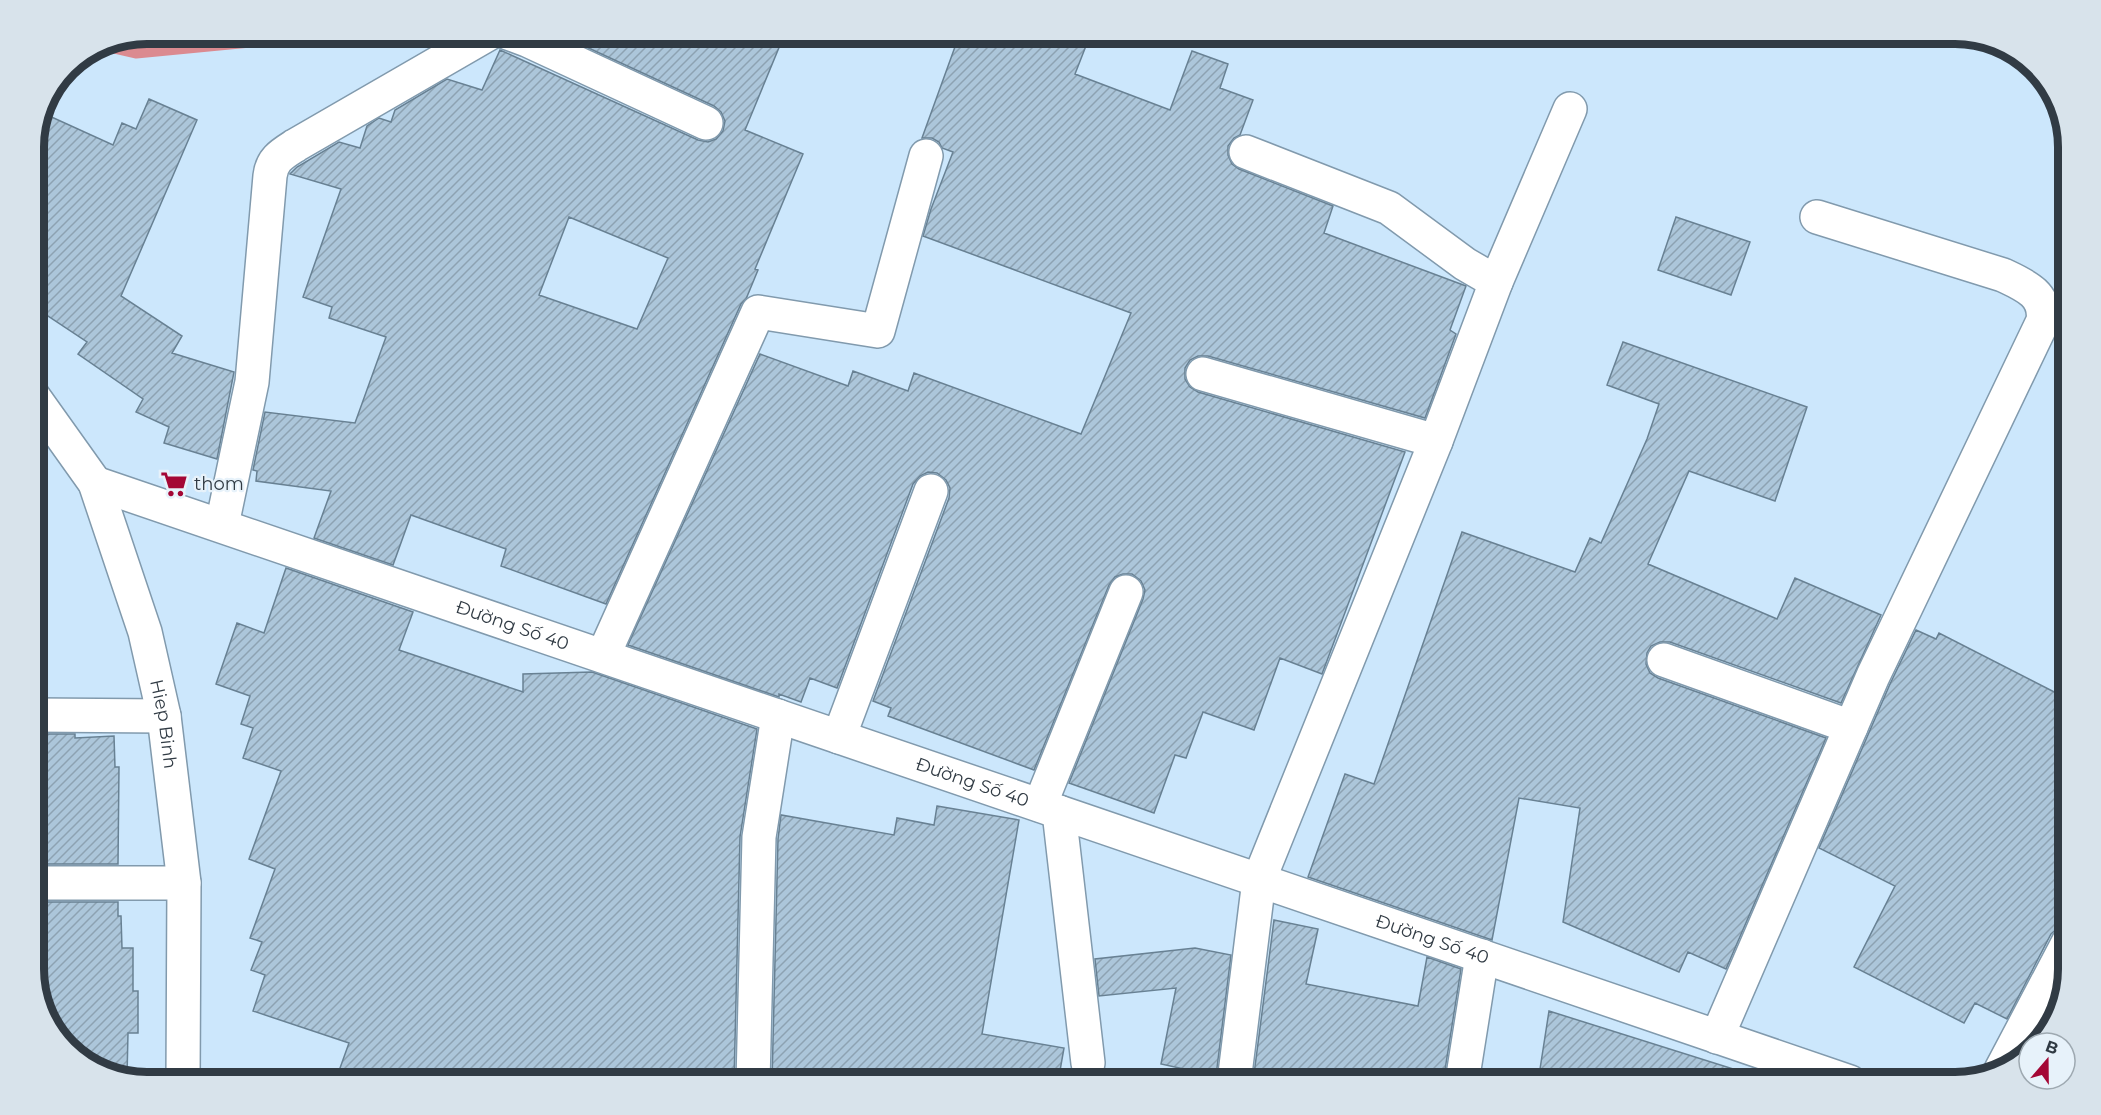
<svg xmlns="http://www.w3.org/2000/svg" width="2101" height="1115" viewBox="0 0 2101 1115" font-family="Montserrat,sans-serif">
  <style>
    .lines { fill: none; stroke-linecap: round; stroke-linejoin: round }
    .stream { stroke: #db8a90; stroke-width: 15 }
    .building { fill: url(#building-hatch); stroke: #688193; stroke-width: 1.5; fill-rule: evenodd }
    .minor-casing { stroke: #819aad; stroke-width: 36 }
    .major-casing { stroke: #819aad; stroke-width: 36 }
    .minor { stroke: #fff; stroke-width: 33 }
    .major { stroke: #fff; stroke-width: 33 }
    .labels { text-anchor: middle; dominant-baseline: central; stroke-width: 4.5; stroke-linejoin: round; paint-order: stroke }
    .poi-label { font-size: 18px; fill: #313b44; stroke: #e7f2fa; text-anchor: start }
    .street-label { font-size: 18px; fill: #313b44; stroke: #e7f2fa }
    .rim { fill: none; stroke: #313b44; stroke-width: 8 }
  </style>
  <defs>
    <pattern id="building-hatch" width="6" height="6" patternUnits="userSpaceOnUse" patternTransform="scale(1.5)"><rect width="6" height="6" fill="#acc6da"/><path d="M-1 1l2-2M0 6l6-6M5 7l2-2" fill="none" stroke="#8da2b2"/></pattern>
  </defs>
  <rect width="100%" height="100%" fill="#cce7fc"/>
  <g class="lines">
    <path class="stream" d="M101 43 136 51 324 33"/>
  </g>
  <path class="building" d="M556 33H785L745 130 803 154 755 269 758 270 746 299 741 304 606 604 501 566 506 549 411 515 393 565 314 538 331 491 256 481 257 471 253 470 265 412 355 423 386 337 329 318 332 307 303 297 341 189 290 174 297 167 339 142 360 148 367 126 379 118 391 122 395 110 447 79 482 90 500 50 698 140 708 142 716 139 723 131 725 121 721 112 714 106ZM569 217 668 258 637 329 539 295Z
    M960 33H1091L1075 74 1170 110 1192 51 1228 64 1220 88 1253 100 1240 135 1234 138 1228 146V155L1232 164 1239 169 1333 206 1324 233 1466 286 1450 330 1456 334 1425 418 1208 356H1198L1190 360 1185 368V379L1190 387 1198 392 1405 452 1322 674 1280 658 1254 730 1203 712 1186 758 1175 755 1154 813 1069 783 1143 599 1145 590 1141 581 1132 574H1123L1115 577 1109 585 1034 770 888 716 891 708 873 701 949 498 950 488 946 480 937 473 928 472 920 476 913 484 837 688 810 678 801 702 779 694V697L628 645 760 354 848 386 853 371 908 391 914 373 1081 434 1131 313 923 236 931 209 953 152 942 148 939 142 932 138H922Z
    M149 99 197 120 121 296 182 336 172 353 234 372 217 459 164 443 169 427 136 412 143 399 78 354 87 342 33 306V139L45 114 113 145 122 123 136 129Z
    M1676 217 1750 242 1731 295 1658 270Z
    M1623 342 1807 407 1775 501 1689 471 1648 564 1777 619 1795 578 1881 615 1841 703 1670 642H1660L1651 646 1647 653 1646 664 1650 673 1658 678 1826 738 1726 969 1688 952 1679 972 1563 922 1580 808 1519 798 1492 940 1308 877 1345 774 1374 784 1462 532 1575 572 1590 538 1601 543 1647 439 1659 404 1607 385Z
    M286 568 413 612 399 650 523 692V674L592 672 757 729 740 837 734 1082H335L349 1043 253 1011 265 975 251 970 262 942 250 938 275 869 249 859 281 771 243 758 253 728 241 724 250 696 216 684 237 623 264 633Z
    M1916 630 1936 639 1939 633 2068 699V924L2059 927 2051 934 2007 1019 1975 1003 1964 1023 1854 967 1895 886 1819 848 1890 684Z
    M33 734H75V738L114 736 115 767H119L118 864H33Z
    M937 806 1019 820 982 1034 1064 1048 1058 1082H772L778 839 781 815 894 835 897 818 934 825Z
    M33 902H118V916H121L122 948H133V991H138V1033H128L127 1077 96 1070 52 1032 33 976Z
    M1274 920 1318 929 1306 984 1418 1006 1427 957 1461 969 1444 1076 1433 1074 1431 1082H1253Z
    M1195 948 1231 955 1216 1076 1161 1064 1176 988 1099 996 1095 959Z
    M1549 1011 1746 1073 1744 1082H1538Z"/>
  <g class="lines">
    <defs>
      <g id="minor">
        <path d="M508 33 527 40 706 123"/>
        <path d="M1246 152 1389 208 1465 264 1496 282"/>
        <path d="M1203 374 1436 441"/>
        <path id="s1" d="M95 483 1850 1082"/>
        <path d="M222 525 252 382 270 176C272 159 282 154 296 145L490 33"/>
        <path d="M603 656 758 312 878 331 926 156"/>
        <path d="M1664 660 1851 727"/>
        <path d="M33 715 164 716"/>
        <path d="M839 737 931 491"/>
        <path d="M1040 805 1126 592"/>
        <path d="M1059 812 1088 1063"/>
        <path d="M33 883H184"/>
        <path d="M1717 1037 1873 676 2043 321C2047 294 2024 285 2003 275L1817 217"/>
        <path d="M2001 1070 2068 943"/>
        <path d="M753 1082 759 837 778 716"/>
        <path d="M1234 1082 1259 880 1436 441 1496 282 1570 109"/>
        <path d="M1462 1082 1482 956"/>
      </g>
      <g id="major">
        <path id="s2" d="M33 396 95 483 145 632 164 716 184 883 183 1082"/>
      </g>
    </defs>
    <use href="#minor" class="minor-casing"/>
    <use href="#major" class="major-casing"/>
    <use href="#minor" class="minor"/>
    <use href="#major" class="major"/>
  </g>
  <defs>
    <symbol id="supermarket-bare" viewBox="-9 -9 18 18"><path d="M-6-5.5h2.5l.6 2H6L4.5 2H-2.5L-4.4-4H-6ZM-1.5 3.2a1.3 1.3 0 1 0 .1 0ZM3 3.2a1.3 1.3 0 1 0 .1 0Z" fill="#a40735" stroke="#e7f2fa" stroke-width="2.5" paint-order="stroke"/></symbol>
  </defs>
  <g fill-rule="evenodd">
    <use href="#supermarket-bare" x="155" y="465" width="38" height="38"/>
  </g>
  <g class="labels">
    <g class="poi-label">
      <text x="194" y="484">thom</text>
    </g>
    <g class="street-label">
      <text stroke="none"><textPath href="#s1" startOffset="441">Đường Số 40</textPath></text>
      <text stroke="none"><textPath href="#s2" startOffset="358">Hiep Binh</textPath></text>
      <text stroke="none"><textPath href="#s1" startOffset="927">Đường Số 40</textPath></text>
      <text stroke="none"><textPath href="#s1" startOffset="1413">Đường Số 40</textPath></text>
    </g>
  </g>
  <path d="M0 0H2101V1115H0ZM147 44H1955A103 103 0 0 1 2058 147V969A103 103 0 0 1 1955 1072H147A103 103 0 0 1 44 969V147A103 103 0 0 1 147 44Z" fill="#d8e3eb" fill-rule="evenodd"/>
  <path class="rim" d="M147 44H1955A103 103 0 0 1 2058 147V969A103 103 0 0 1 1955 1072H147A103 103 0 0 1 44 969V147A103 103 0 0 1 147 44Z"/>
  <g transform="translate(2047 1061) rotate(20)"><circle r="28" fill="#e7f2fa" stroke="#9ea9b1" stroke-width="1.5"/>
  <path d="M0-4.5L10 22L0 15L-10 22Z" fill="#a40735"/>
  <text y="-9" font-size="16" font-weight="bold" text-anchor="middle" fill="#313b44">B</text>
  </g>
</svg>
